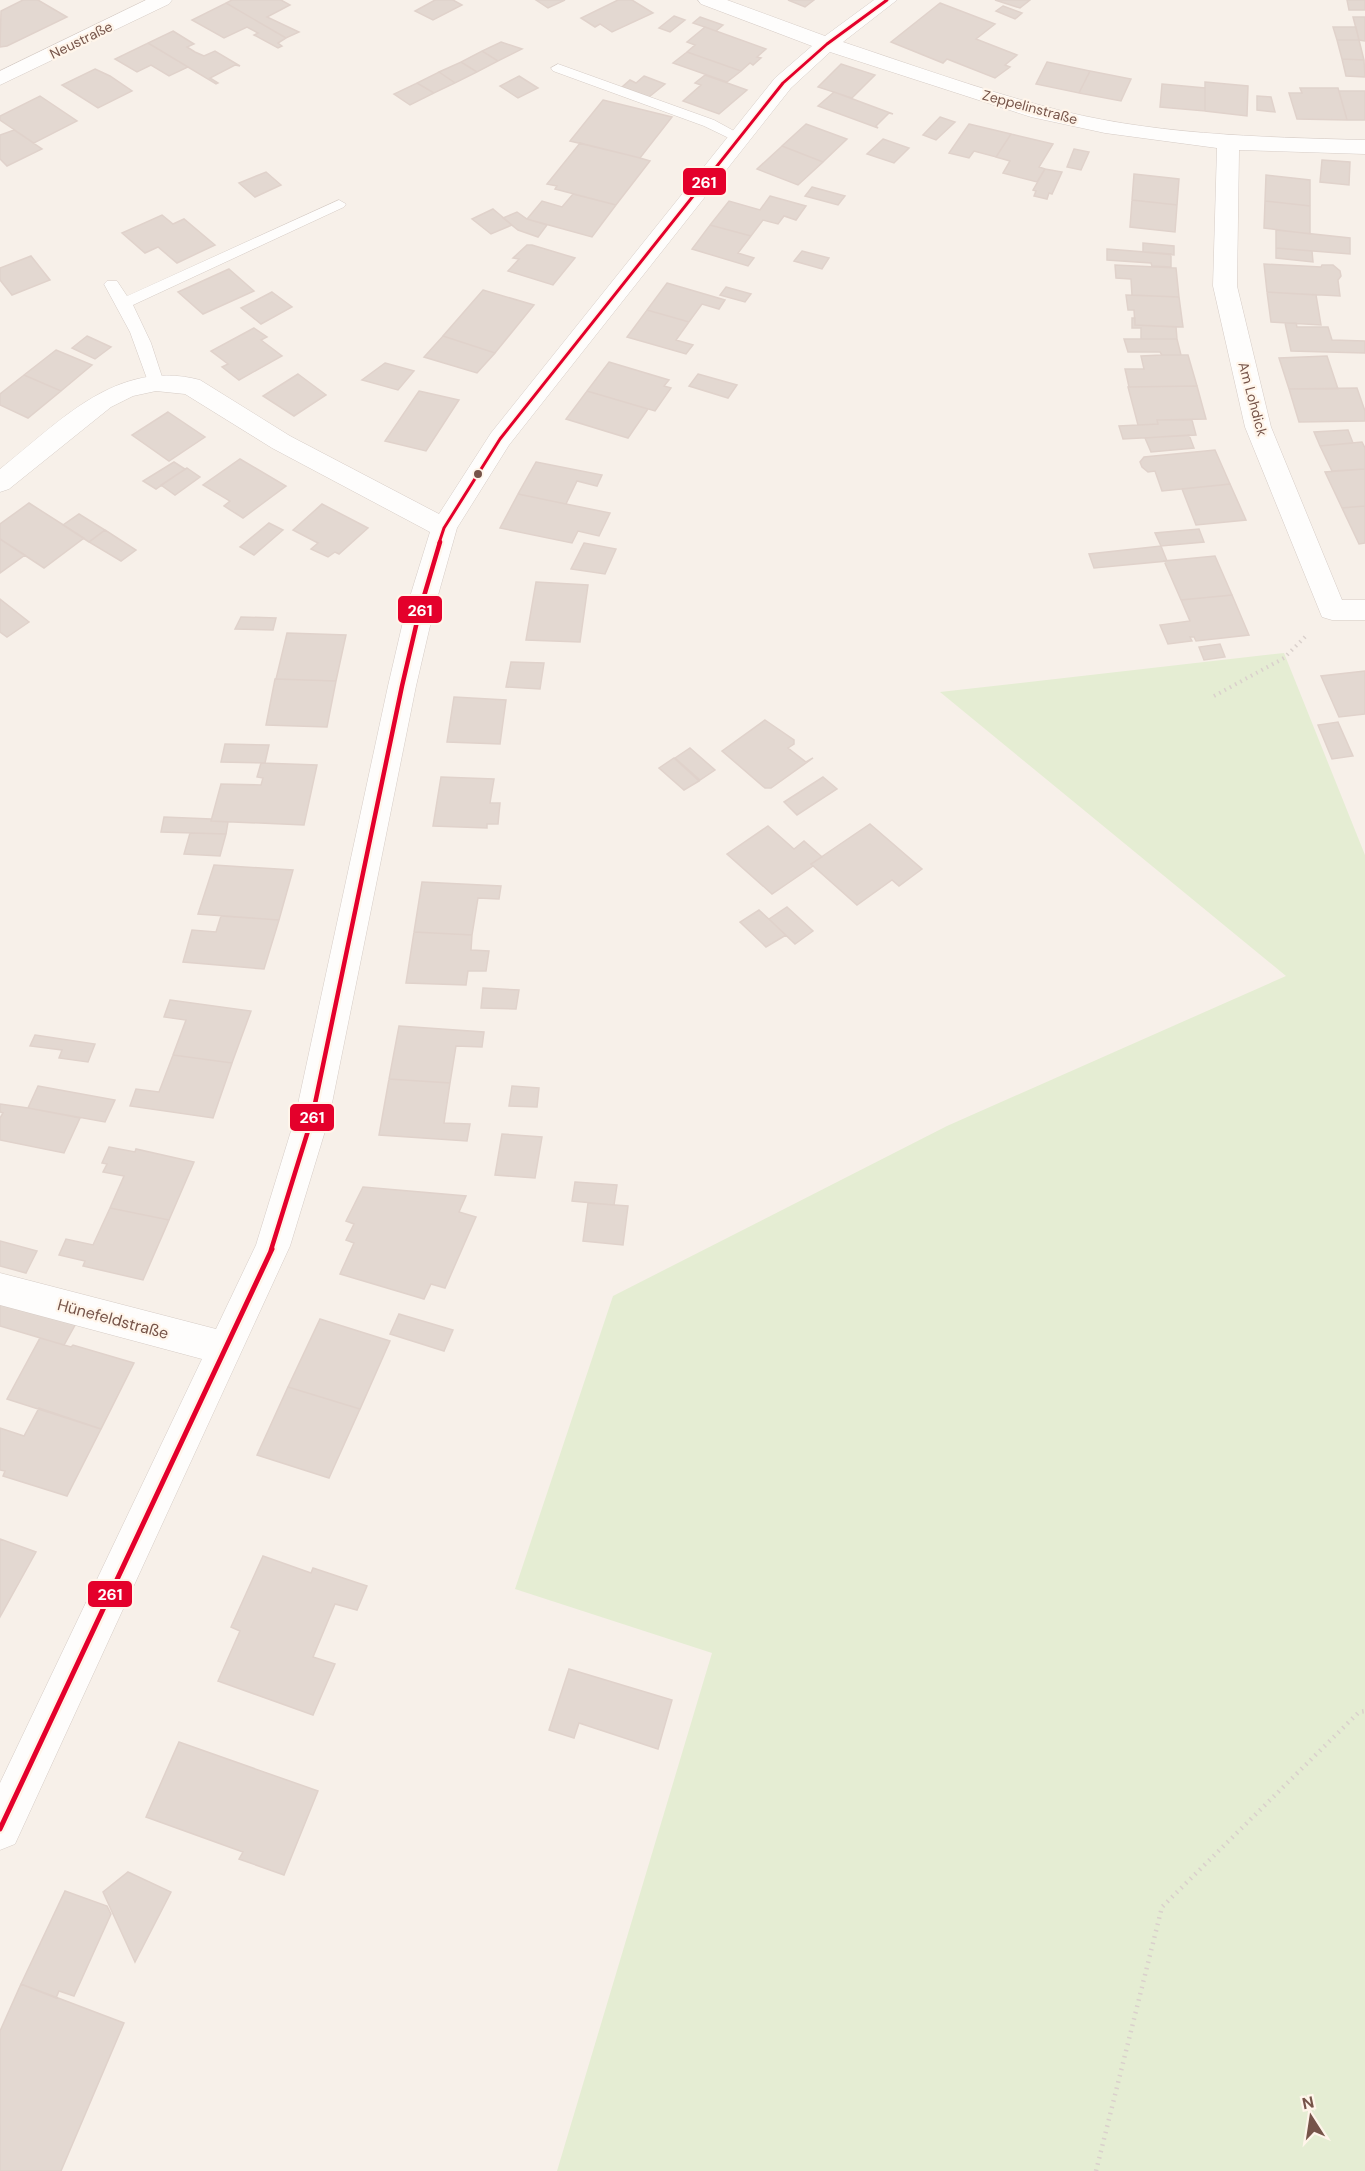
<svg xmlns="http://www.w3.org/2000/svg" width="1365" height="2171" viewBox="0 0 1365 2171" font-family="'DM Sans',sans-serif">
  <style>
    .green { fill: #e5edd3 }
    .building { fill: #e3d8d1; stroke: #e0d2cb; stroke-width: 1.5 }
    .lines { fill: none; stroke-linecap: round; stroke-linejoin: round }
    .service-casing { stroke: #d6ccc6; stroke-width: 1 }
    .minor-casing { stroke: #d6ccc6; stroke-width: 1 }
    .path-far1 { stroke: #dad0cc; stroke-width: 4; stroke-dasharray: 1.5 4.5; stroke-linecap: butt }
    .path { stroke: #dad0cc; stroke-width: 4.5; stroke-dasharray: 1.5 5; stroke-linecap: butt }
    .service { fill: #fefdfc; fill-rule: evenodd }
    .minor { fill: #fefdfc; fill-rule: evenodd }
    .bus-1-far2-casing { stroke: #fff5ea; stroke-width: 6 }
    .bus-1-far1-casing { stroke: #fff5ea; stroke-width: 9 }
    .bus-1-casing { stroke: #fff5ea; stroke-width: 10 }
    .bus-1-far2 { stroke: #e4002b; stroke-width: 3 }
    .bus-1-far1 { stroke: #e4002b; stroke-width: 4.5 }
    .bus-1 { stroke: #e4002b; stroke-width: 5 }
    .bus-dot { fill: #765449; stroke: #fff5ea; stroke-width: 2 }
    .labels { text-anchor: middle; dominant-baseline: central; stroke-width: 4.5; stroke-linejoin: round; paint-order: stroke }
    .far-street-label { font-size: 14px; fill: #765449; stroke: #fff5ea }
    .street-label { font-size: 16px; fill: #765449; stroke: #fff5ea }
    .line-badge { stroke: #fff5ea; stroke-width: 2 }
    .badge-label { font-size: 16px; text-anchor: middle; font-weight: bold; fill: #fff }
  </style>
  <rect width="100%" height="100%" fill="#f7f0e9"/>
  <path class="green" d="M1284 653 1365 855V2171H557L712 1653 515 1589 613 1296 947 1126 1286 976 940 692Z"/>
  <path class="building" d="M38 0 67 17 7 46 0 47 1 11 23 0Z
    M232 0H281L290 5 267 17 299 32 286 38 226 3Z
    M435 0H453L462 5 433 20 415 11Z
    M536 0H565L548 8Z
    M618 0H632L653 13 612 32 600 24 595 27 581 18Z
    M788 0H814L805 7Z
    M995 0H1030L1020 8Z
    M1347 0H1365V10H1349Z
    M226 3 286 38 278 43 282 46 278 48 254 35 258 33 247 27 224 38 192 20Z
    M940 3 995 24 976 39 1017 55 1005 65 1010 67 995 78 947 59 943 63 891 42Z
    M1003 6 1022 13 1015 19 996 11Z
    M674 16 685 20 670 32 659 28Z
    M700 17 723 25 716 31 693 23Z
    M1353 17H1365V41L1359 40Z
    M705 27 716 31 766 49 757 57 761 58 753 65 750 63 741 71 687 52 695 45 687 42Z
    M1333 27H1356L1359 40H1337Z
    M173 31 194 44 187 47 195 52 204 56 215 51 240 66 235 65 210 78 218 83 216 84 148 43Z
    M1337 40H1359L1364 60 1342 59Z
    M501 42 522 49 498 61 482 51Z
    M148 43 188 67 169 76 151 65 137 72 115 59Z
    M482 51 498 61 477 72 461 62Z
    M687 52 741 71 727 82 673 63Z
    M1342 59 1364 60 1365 77 1346 76Z
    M461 62 477 72 455 83 439 72Z
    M1047 62 1090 71 1079 93 1036 84Z
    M841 64 875 75 852 98 818 87Z
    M95 69 110 76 132 91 98 108 62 85Z
    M1090 71 1131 79 1121 101 1079 93Z
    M439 72 455 83 434 93 417 83Z
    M705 75 747 90 719 114 683 101 701 85 695 83Z
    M519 76 538 88 518 98 500 86Z
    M644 76 665 84 649 97 622 87 630 80 636 83Z
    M1205 82 1248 86 1247 116 1205 111Z
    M417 83 434 93 410 105 394 94Z
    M1162 84 1205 88V111L1160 107Z
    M1300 88H1338L1347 120 1297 119 1289 93H1302Z
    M1339 91H1365V120H1347Z
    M834 92 893 114 889 113 876 126 878 128 818 106Z
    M40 96 77 121 34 143 0 120V116Z
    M1257 96 1271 97 1275 112 1257 110Z
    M603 100 672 117 640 158 570 141Z
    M940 117 955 122 936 140 923 135Z
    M806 124 847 139 823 162 782 146Z
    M969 124 1011 134 996 157 974 151 969 158 949 153Z
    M14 130 42 149 7 166 0 159V135Z
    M1011 134 1053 144 1039 167 1045 169 1037 182 1003 173 1010 161 996 157Z
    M883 139 909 148 894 163 867 154Z
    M580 143 640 158 650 161 616 205 555 189 557 186 547 184Z
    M782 146 823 162 798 185 757 169Z
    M1074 149 1089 152 1081 170 1067 167Z
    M1322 160 1350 162 1349 185 1320 182Z
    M1045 169 1062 172 1052 194 1049 193 1047 199 1034 196 1036 191 1033 190Z
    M266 172 281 185 255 197 239 183Z
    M1134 174 1179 179 1177 205 1132 200Z
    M1266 175 1310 180V206L1265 201Z
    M812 187 845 196 838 205 805 196Z
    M573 194 616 205 592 237 527 219 542 201 562 207Z
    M770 196 806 206 796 220 784 216 778 224 763 220 751 236 710 225 729 201 760 210Z
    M1132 200 1177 205 1175 232 1130 227Z
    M1265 201 1310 206V234L1264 228Z
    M493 209 512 225 491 234 472 219Z
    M517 212 527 219 547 225 538 237 518 230 503 218Z
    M162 215 173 224 184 219 215 245 177 263 158 247 145 253 122 233Z
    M710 225 751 236 738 253 754 258 748 266 692 249Z
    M1276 230 1350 238V254L1276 248Z
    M1143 243 1174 246V255L1143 252Z
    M527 245H532L575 258 553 285 508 271 519 259 513 258Z
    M1276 248 1312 251 1313 262 1276 258Z
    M1107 249 1171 254V267L1152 266 1151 263 1107 260Z
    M802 251 829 258 822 269 794 261Z
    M31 256 50 280 12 295 0 280V268Z
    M1264 264 1321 267 1322 265H1333L1340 271 1341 276 1338 280 1340 296 1267 292Z
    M1115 265 1176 268 1179 297 1132 295 1131 279 1116 278Z
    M229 269 254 291 203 314 178 292Z
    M667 283 725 300 719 309 702 304 689 322 647 310Z
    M726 287 751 294 745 302 720 295Z
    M483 290 534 305 495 353 443 336Z
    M272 292 292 307 261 324 241 308Z
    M1267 292 1316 295 1321 325 1271 322Z
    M1126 295 1179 297 1183 327 1135 325 1134 310H1128Z
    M647 310 689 322 676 340 693 345 686 354 627 337Z
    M1132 318H1135V325L1176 327 1177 339H1141V328H1132Z
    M1285 323H1296L1297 327H1328L1332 340 1365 341V353L1291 351Z
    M254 328 267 337 261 340 282 356 239 380 222 367 228 364 211 351Z
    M87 336 111 347 95 359 72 348Z
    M443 336 495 353 477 373 424 357Z
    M1124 339H1177L1181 355H1162L1160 352H1128Z
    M56 350 92 365 61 391 24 375Z
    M1162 355H1188L1197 386 1129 387 1125 369H1144L1141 356Z
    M1327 356 1338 389H1289L1279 358Z
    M609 362 669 380 664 386 671 388 655 411 587 391Z
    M385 363 414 371 398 390 362 380Z
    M298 374 326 395 294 416 263 396Z
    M698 374 737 385 728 398 689 386Z
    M24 375 61 391 28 418 0 405V394Z
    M1197 386 1206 419 1157 420 1158 424 1138 425 1128 387Z
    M1357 388 1365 411V421L1299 422 1289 389Z
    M419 391 459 400 426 451 385 441Z
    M587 391 648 409 628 438 566 419Z
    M168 412 205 437 169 461 132 435Z
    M1157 420H1192L1196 435 1123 439 1119 426 1158 424Z
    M1348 430 1353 443 1320 446 1314 432Z
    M1189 435 1194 448 1151 452 1145 438Z
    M1362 442 1365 448V469L1332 471 1320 446Z
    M1215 450 1230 484 1162 491 1155 471 1148 472 1142 467 1140 462 1144 457Z
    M240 459 286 486 243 518 224 506 230 501 203 485Z
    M174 462 185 469 156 489 143 481Z
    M536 462 602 475 597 486 577 481 566 504 518 494Z
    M187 468 200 477 175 495 161 485Z
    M1365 469V506L1342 508 1325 472Z
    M1230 484 1246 520 1196 525 1182 489Z
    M518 494 566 504 610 513 599 536 578 531 572 543 500 528Z
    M29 503 84 538 44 568 0 539V524Z
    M322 504 368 528 339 554 335 552 328 557 311 549 318 543 293 530Z
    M1365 506V543L1359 544 1342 508Z
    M79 514 105 530 89 542 63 525Z
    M269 523 283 530 254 555 240 547Z
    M1199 529 1204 542 1161 546 1155 533Z
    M105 530 136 550 121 561 89 542Z
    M0 539 25 555 0 573Z
    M584 543 616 549 605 574 571 569Z
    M1161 546 1167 561 1094 568 1089 554Z
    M1215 556 1232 595 1181 600 1164 561Z
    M536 582 588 585 580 642 526 640Z
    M1232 595 1249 635 1196 641 1194 637H1190L1192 641 1168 644 1160 625 1190 621 1181 600Z
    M0 599 29 622 7 637 0 632Z
    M241 617 276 618 273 630 235 629Z
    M287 633 346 635 336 681 276 679Z
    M1220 644 1225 657 1204 660 1199 647Z
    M511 662 544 663 540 689 506 687Z
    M1365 671V714L1339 717 1321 676Z
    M275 679 336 681 327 727 266 725Z
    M454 697 506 700 500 744 447 742Z
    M765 720 794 740V744L788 748 806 762 813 758 771 788H765L722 751Z
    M1338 722 1353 756 1332 759 1318 725Z
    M225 744 269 745 265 763 221 762Z
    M690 748 715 770 700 780 675 758Z
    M674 758 699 781 684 790 659 768Z
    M261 763 317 765 304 825 211 821 221 784 261 785 263 778 257 777Z
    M441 777 494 779 490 803H500L498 824H487V828L433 826Z
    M823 777 837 789 797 815 784 802Z
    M164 817 211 819V821L228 822 226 834 161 832Z
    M870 824 922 869 899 886 892 880 857 905 811 864Z
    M768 826 794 849 804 841 822 857 811 864 813 866 772 894 727 854Z
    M190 833 226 834 220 856 184 854Z
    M214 865 293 870 279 920 198 914Z
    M422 882 501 886 499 899 478 898 472 935 414 932Z
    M787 907 813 931 795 944 769 919Z
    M759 910 786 935 766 947 740 922Z
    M221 916 279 920 264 969 183 962 192 930 216 932Z
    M414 932 472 935 471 950 489 951 486 971H468L466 985 406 983Z
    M483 988 519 990 516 1009 481 1008Z
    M170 1000 251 1011 232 1063 173 1055 186 1020 164 1017Z
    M399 1026 484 1032 482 1047 456 1046 450 1083 389 1079Z
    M35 1035 95 1044 88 1062 59 1058 62 1050 30 1046Z
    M173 1055 232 1063 213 1118 130 1106 136 1089 159 1092Z
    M389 1079 450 1083 444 1123 470 1124 467 1141 379 1135Z
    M38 1086 115 1100 105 1122 28 1108Z
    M512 1086 539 1088 537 1107 509 1106Z
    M0 1104 28 1108 80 1118 64 1153 0 1140V1118L3 1113 0 1112Z
    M502 1134 542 1137 535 1178 495 1175Z
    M109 1147 135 1152 136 1149 194 1162 169 1220 110 1208 124 1176 103 1172 107 1164 102 1163Z
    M575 1182 617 1185 614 1205 572 1201Z
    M363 1187 466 1196 459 1212 476 1217 445 1288 431 1284 424 1299 340 1274 354 1243 346 1240 354 1224 346 1221Z
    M588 1203 628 1206 623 1245 583 1241Z
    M110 1208 169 1220 143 1280 83 1266 85 1261 59 1255 66 1239 93 1245Z
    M0 1241 37 1251 26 1273 0 1266Z
    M0 1297 79 1318 64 1345 0 1326Z
    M399 1314 453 1330 444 1351 390 1334Z
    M320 1319 390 1341 360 1409 288 1387Z
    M40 1338 71 1347 73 1345 134 1363 101 1429 7 1399Z
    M288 1387 360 1409 329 1478 257 1455Z
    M39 1408 101 1429 67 1496 3 1476 5 1471 0 1470V1428L24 1436Z
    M0 1539 36 1552 0 1617Z
    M263 1556 311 1573 313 1568 367 1586 357 1610 335 1604 313 1657 335 1664 313 1715 218 1681 240 1631 231 1627Z
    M569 1669 672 1700 658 1749 579 1723 574 1738 549 1730Z
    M179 1742 318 1791 284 1875 239 1859 243 1852 146 1817Z
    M128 1872 171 1892 135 1962 103 1892Z
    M65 1891 107 1906 111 1914 74 1996 59 1991 56 1998 21 1984Z
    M21 1984 124 2023 61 2171H0V2031Z"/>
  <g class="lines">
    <defs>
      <path id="service" d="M558 64 714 120 747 138 740 142 735 141 704 126 553 71 551 68Z
        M339 200 346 204 344 207 133 305 151 343 164 383 156 388 150 387 130 332 104 284 107 281H117L127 296Z"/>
      <path id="minor" d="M146 0H172L169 4 0 85V71Z
        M698 0H727L825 36 874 0H897L843 42C909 64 976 88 1043 106 1148 135 1258 137 1365 140V154L1239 150 1237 286 1271 427 1342 600H1365V620H1332L1322 617 1245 427 1213 286 1217 148 1105 133 1031 117 830 52 791 88 509 445 457 528 433 613 416 686 329 1118 290 1246 15 1844 0 1850V1783L202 1359 0 1305V1273L216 1329 256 1245 295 1118 388 686 405 613 430 532 272 448 185 394 156 391 133 396 111 407 9 489 0 492V469C60 422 116 358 200 380L290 436 439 514 491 433 775 78 812 46 701 4Z"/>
    </defs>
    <use href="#service" class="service-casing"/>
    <use href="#minor" class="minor-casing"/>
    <path class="path-far1" d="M1214 696 1284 658 1308 634"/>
    <path class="path" d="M1096 2171 1162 1907 1359 1712 1365 1711"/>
    <use href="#service" class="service"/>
    <use href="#minor" class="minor"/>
    <defs>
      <path id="bus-1-far2" d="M439 543 444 528 500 439 783 83 827 44 887 0"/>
      <path id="bus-1-far1" d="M271 1250 312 1118 402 686 419 613 440 542"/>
      <path id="bus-1" d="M0 1829 272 1249"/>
    </defs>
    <use href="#bus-1-far2" class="bus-1-far2-casing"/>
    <use href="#bus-1-far1" class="bus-1-far1-casing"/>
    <use href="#bus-1" class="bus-1-casing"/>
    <use href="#bus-1-far2" class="bus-1-far2"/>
    <use href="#bus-1-far1" class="bus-1-far1"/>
    <use href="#bus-1" class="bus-1"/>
  </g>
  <circle class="bus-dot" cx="478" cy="474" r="5"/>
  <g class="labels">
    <g class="far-street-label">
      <text transform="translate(81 40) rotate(-26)">Neustraße</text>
      <text transform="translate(1030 107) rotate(15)">Zeppelinstraße</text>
      <text transform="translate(1253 399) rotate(75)">Am Lohdick</text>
    </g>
    <g class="street-label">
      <text transform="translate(113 1319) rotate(15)">Hünefeldstraße</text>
    </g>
  </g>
  <g class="line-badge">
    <rect x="682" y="167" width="45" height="29" rx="6" fill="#e4002b"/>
    <rect x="397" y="595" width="46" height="29" rx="6" fill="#e4002b"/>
    <rect x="289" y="1103" width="46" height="29" rx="6" fill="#e4002b"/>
    <rect x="87" y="1580" width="46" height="28" rx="6" fill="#e4002b"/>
  </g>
  <g class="badge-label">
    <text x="704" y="188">261</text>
    <text x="420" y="616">261</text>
    <text x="312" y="1123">261</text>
    <text x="110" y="1600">261</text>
  </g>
  <g transform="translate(1311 2117) rotate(348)" stroke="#fff5ea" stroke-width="4.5" paint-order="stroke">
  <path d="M0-4.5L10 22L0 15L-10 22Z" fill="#765449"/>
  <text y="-9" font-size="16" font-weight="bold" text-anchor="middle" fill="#765449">N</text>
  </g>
</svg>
